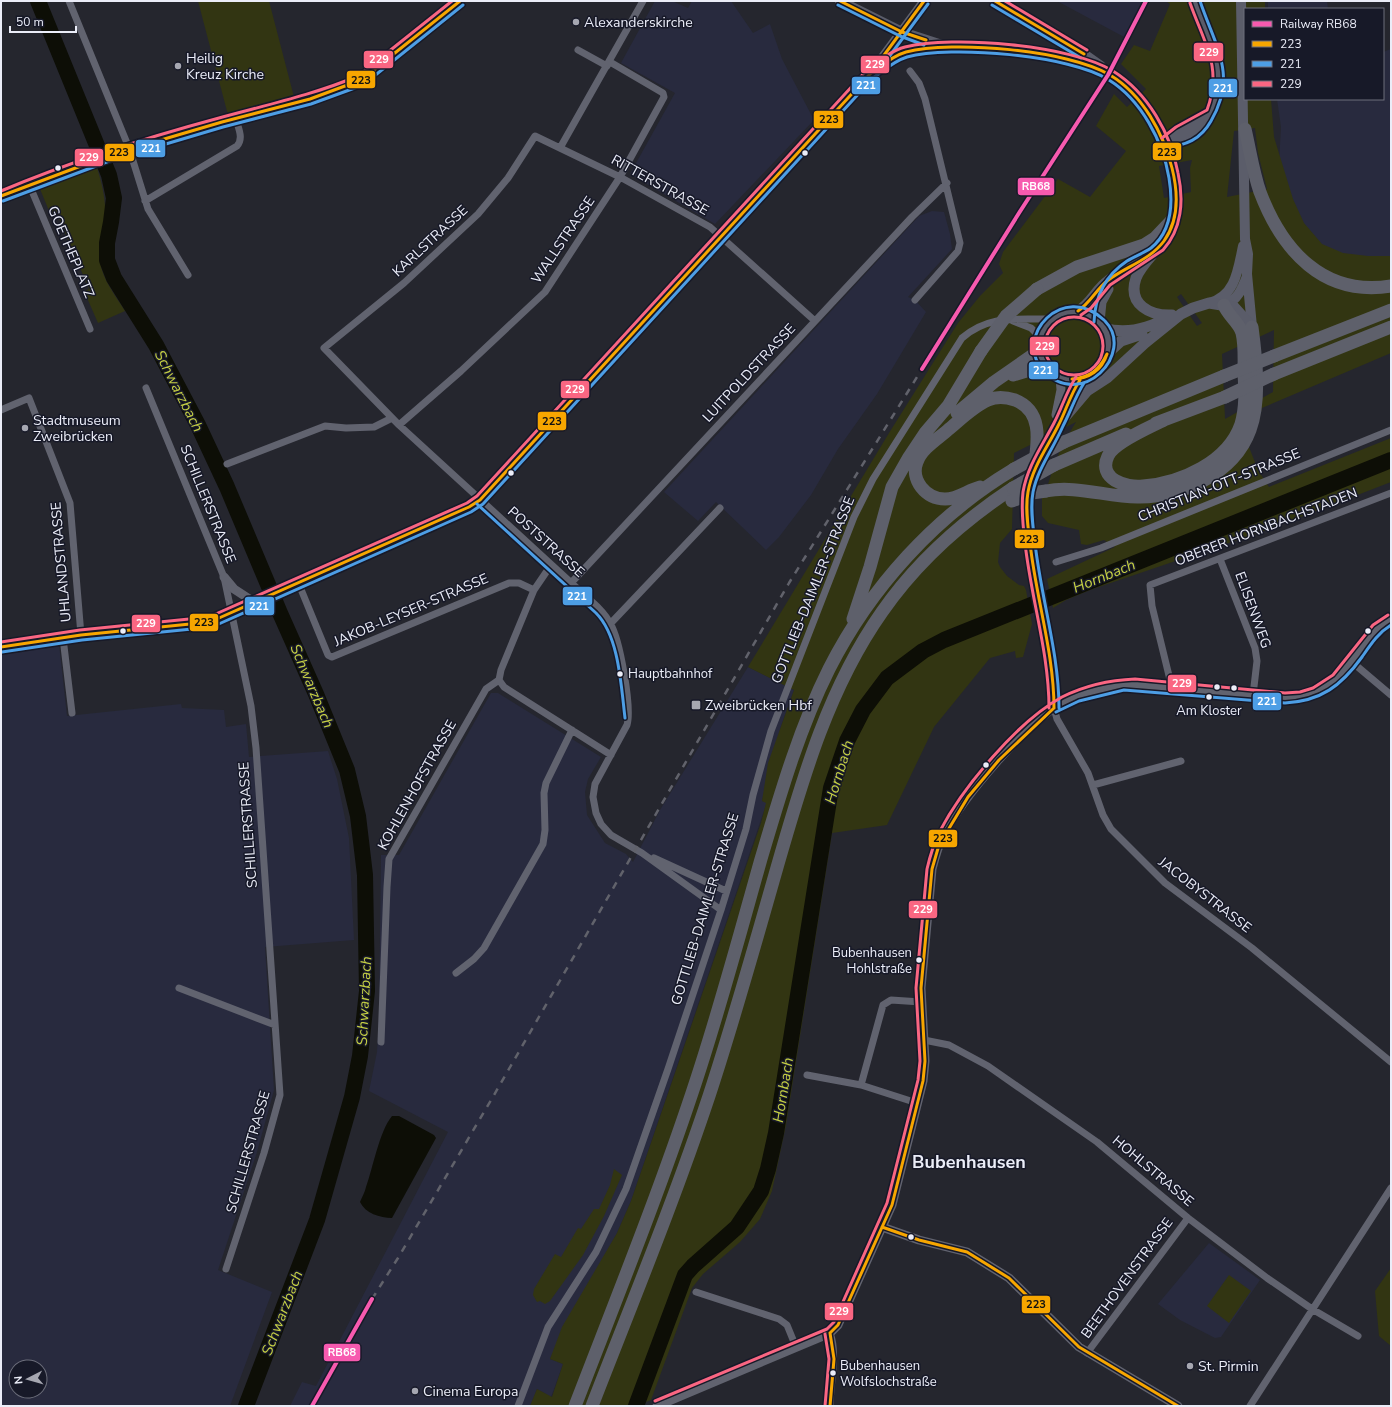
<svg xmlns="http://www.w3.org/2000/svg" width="1392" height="1407" viewBox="0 0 1392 1407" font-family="'Nunito Sans',sans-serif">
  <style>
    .built { fill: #282a3e; fill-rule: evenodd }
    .green { fill: #323512; fill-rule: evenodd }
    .water { fill: #0d0e06 }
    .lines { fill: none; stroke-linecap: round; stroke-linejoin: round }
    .river { stroke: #0d0e06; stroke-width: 16 }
    .minor { stroke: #61636f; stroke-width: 7 }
    .tertiary { stroke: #61636f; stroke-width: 9 }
    .secondary { stroke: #5b5d6a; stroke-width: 10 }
    .primary { stroke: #5a5c69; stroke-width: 11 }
    .motorway { stroke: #5e606b; stroke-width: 13 }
    .rail { stroke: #61626b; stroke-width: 2.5; stroke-dasharray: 7 7; stroke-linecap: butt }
    .motorway-bridge { stroke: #5e606b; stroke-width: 13 }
    .bus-1-casing { stroke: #171928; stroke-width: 6 }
    .bus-2-casing { stroke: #171928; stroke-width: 6 }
    .bus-3-casing { stroke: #171928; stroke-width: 6 }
    .bus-1 { stroke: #f7a600; stroke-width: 3 }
    .bus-2 { stroke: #4d9ee5; stroke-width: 3 }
    .bus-3 { stroke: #fa6682; stroke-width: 3 }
    .rail-1-casing { stroke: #171928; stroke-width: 7 }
    .rail-1 { stroke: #f75aaf; stroke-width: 4 }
    .poi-dot { fill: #a6a7b1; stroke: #171928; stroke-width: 1.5 }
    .bus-dot { fill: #ebedf8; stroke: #171928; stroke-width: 1.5 }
    .labels { text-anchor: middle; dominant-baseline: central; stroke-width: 3; stroke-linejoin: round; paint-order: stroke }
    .bus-label { font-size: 13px; fill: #ebedf8; stroke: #171928; text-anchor: start }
    .poi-label { font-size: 14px; fill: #ebedf8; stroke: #171928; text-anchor: start }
    .street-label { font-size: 14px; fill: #ebedf8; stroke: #171928 }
    .water-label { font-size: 15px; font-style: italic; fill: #c6d044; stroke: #171928 }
    .district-label { font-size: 18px; font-weight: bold; fill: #ebedf8; stroke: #171928 }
    .line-badge { stroke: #171928; stroke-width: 1.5 }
    .badge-label { font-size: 11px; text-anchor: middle; font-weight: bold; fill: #fff }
    .pale-badge-label { font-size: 11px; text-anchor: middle; font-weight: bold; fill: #111 }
  </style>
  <rect width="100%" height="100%" fill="#25262e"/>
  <path class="built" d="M655 1H672L688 8 692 1H731L753 33 770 24 782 59 814 120 715 224 630 174 675 93 621 63Z
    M1057 1H1142L1126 38Z
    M1268 1H1327L1328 9H1268Z
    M1391 49V268L1377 270 1301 235 1279 164 1281 127 1277 99H1383V52Z
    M932 211 944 212 950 234 952 249 908 297 915 300 926 312 877 394 838 449 811 495 779 537 766 550 716 502 698 521 664 492 919 216Z
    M59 644 67 716 181 704 182 708 224 710 226 727 246 724 249 757 328 751 337 779 349 838 354 940 265 947 274 1090 257 1152 218 1270 272 1292 230 1406H1V654ZM16 1367H40V1391H16Z
    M748 667 794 690 781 726 762 801 767 802 631 1201 617 1233 550 1359 563 1364 551 1397 537 1389 530 1406H290L302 1382 316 1386 448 1132 369 1091 377 1052 379 1021 381 855H399L491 693H498L601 757 588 779 585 792 587 815 605 843 626 854 633 862 660 810Z
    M1209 1243 1260 1280 1221 1337 1215 1338 1180 1320 1158 1304Z"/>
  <path class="green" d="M198 1H269L294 97 228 115Z
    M1166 1H1265V9H1245V99H1271L1274 137 1293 199 1304 223 1322 244 1343 253 1368 256H1391V353L1262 408 1255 434 1249 447 1258 470 1269 487 1391 438V482L1267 530 1090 590 1066 600 1053 608 1047 579 1115 547 1104 540 1087 545 1081 544 1079 530 1048 523 1042 516V498L1046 491 1054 465 1064 442 1076 422 1014 453 1012 529 1000 543 998 562 1000 567 1007 576 1019 585 1024 586 1026 590 1032 624 1023 657 1016 658 1015 651 990 658 934 727 887 825 832 833 786 1125 772 1191 760 1219 740 1242 703 1274 692 1288 651 1400 636 1406H530L537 1389 552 1397 563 1364 550 1359 562 1327 617 1233 631 1201 761 823 766 803 762 801 768 763 794 690 748 667 889 433 958 323 980 296 1003 273 999 264 1003 252 1058 179 1090 197 1126 151 1096 126 1114 94 1127 107 1146 89 1121 64 1134 45 1150 51 1170 4ZM1255 128 1258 153 1267 189 1227 197 1234 131ZM1192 160 1190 168 1191 192 1164 198 1159 166ZM1181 294 1202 323 1197 326 1177 297ZM1274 330 1273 392 1225 419 1222 354Z
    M97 168C102 184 106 200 105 216 104 232 97 245 100 262 103 280 115 295 125 311L98 323 84 291 89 289 58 216 52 218 40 189Z
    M614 1169 622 1175 604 1216 583 1255 550 1301 545 1304 540 1301 537 1302 533 1295 534 1289 555 1254 561 1257 578 1228 581 1229 594 1209H599L610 1185Z
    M1391 1268V1346L1379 1336 1375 1291Z
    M1229 1275 1251 1291 1229 1323 1207 1306Z"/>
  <path class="water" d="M392 1116H399L434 1135 436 1138 392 1218C380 1218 365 1213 360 1202 362 1197 365 1192 366 1187 373 1168 379 1132 392 1116Z"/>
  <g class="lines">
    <path class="river" d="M38 1 109 175 114 198 111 222 107 243V260L114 278 156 345 198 425 227 487 280 613 316 694 347 770 358 816 365 875 367 991 360 1056 352 1097 317 1220 246 1406
      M636 1406 685 1275 693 1266 737 1227 761 1191 768 1169 776 1133 831 788 847 741 863 710 887 678 923 651 944 640 1391 460"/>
    <path class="minor" d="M69 1 129 148 148 209 188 275
      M578 50 607 66
      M910 71 919 83 925 99 960 243 958 251 915 300
      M560 148 643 1
      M29 184 90 329
      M1 196C73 165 147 143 222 122 268 110 317 100 361 80
      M145 201 237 146C244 138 238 128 236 119
      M1013 321 1031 328 1041 338
      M146 388 224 577 251 706 256 748 280 1095 264 1153 226 1269
      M1 410 29 398 70 503 81 635
      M399 425 461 371 545 292 620 177 664 97 663 93 610 62
      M227 464 325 426 346 428 374 427 392 418
      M1220 559 1255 648 1257 661 1253 695
      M1056 562 1101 548 1391 430
      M298 582 328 655 332 657 509 583H519L534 590
      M571 583 912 217 947 183
      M611 623 720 508
      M63 638 72 713
      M1352 662 1391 695
      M499 680 504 687 611 755
      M1172 688 1152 606 1150 585 1391 493
      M1054 708 1057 719 1088 773 1103 815 1111 829 1165 883 1252 948 1391 1062
      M1093 785 1181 761
      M654 858 726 891
      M721 910 642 853 611 835 601 824 596 813 593 797 595 784 627 725C632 708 620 639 610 623 605 614 598 607 590 600L399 425 324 348 404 283 478 214 508 178 535 136 620 177 710 227 815 321
      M456 973 474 959 484 948 543 844 545 830 544 793 546 783 572 730
      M179 988 275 1025
      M924 1040 949 1045 988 1066 1097 1142 1188 1218 1267 1278 1312 1309 1358 1336
      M381 1042 387 887 389 859 486 689 499 680 501 670 534 590 551 565
      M807 1075 861 1085 917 1103
      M861 1085 883 1005 891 1000 921 1002
      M696 1292 779 1319 787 1325 796 1347
      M1087 1353 1188 1218
      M518 1406 548 1327 596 1252 626 1189 668 1069 721 910 746 829 753 795 771 731 854 517 873 479 962 338C990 314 1017 320 1052 319
      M830 1406C830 1384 838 1353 830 1333
      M1250 1406 1391 1188"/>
    <path class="tertiary" d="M879 67 905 52 950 49
      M1056 415 1061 390 1060 377
      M1042 454 1059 424 1071 393 1080 380
      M1032 475C1017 525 1037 582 1046 632 1050 658 1053 683 1054 708
      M224 577 234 589 254 602
      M1 647 81 635 210 622 298 582 416 532 456 514 480 500 870 74 924 1
      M882 1227 919 1240 967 1252 1009 1278 1079 1347 1178 1406
      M657 1406 830 1333 838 1325 892 1205 923 1081 925 1061 921 988 932 869C935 857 938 846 944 834 963 797 1027 721 1064 702 1086 691 1111 685 1135 684L1285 698C1331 698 1348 667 1372 634L1377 628 1391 619"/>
    <path class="secondary" d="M840 1 902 32 942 45 1039 54 1101 69 1116 79 1136 99 1165 142
      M995 1 1070 44 1101 66
      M1241 1 1245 239 1248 254 1247 274 1252 327
      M1209 303C1236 296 1238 269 1243 246
      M1223 303 1224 305C1237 302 1243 287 1247 276"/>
    <path class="primary" d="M1165 142C1186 141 1193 138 1206 120 1237 76 1207 44 1195 1
      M1165 142 1179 131 1205 117
      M1152 255C1146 262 1139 270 1136 278 1127 305 1151 316 1172 315
      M1078 311C1092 303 1096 289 1108 281 1116 275 1124 268 1133 263 1141 259 1150 255 1157 249 1187 222 1175 175 1165 142
      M1040 346a34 34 0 1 1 68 0a34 34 0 1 1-68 0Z
      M1099 322 1101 302 1108 289
      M1104 328C1127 335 1150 328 1171 316
      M1108 353 1121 341 1142 334
      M1059 424 1087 391 1107 378 1145 343 1181 314 1193 308 1209 303 1234 307 1252 327"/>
    <path class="motorway" d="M1245 129C1250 150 1253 172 1260 192 1282 250 1323 297 1391 286
      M1037 289 1077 267 1144 245 1155 238 1174 218
      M1274 356 1391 310
      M1274 374 1391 327
      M1013 375 1033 369H1048
      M957 413 994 382 1040 350
      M1164 420C1151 427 1114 442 1108 456 1097 479 1126 488 1143 486 1181 483 1228 462 1241 424 1246 407 1245 390 1244 373 1244 360 1245 345 1242 333 1239 322 1228 316 1224 305
      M1156 423 1225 397
      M1064 442 1224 376
      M1054 465 1126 434
      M980 487C968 490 958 499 945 499 926 499 910 480 917 462 922 448 938 439 949 429 961 419 974 406 988 400 997 396 1006 397 1015 400 1045 412 1037 445 1034 470
      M1046 491C1076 485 1107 497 1137 497 1181 498 1234 474 1250 430 1261 401 1256 357 1252 327
      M853 619 870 567 892 487 909 457 925 433 948 406 981 351
      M575 1406C615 1302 657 1198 692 1093 718 1016 739 937 761 859 780 795 799 729 829 669 870 588 935 516 1014 469
      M592 1406C632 1303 674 1201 709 1096 734 1020 756 941 778 864 803 777 829 687 882 612 916 563 963 521 1013 488"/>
    <path class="rail" d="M372 1299 398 1258 494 1095 789 583 922 369"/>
    <path class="motorway-bridge" d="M981 351 1006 316 1037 289
      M1224 376 1274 356
      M1225 397 1274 374
      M1014 469 1064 442
      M1013 488 1054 465
      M1012 501 1032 493 1046 491"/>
    <defs>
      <path id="bus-1" d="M840 1 902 32 926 40
        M995 1 1084 54
        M876 66 924 1
        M1 196 110 155 222 122 310 99 361 80 460 1
        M1072 379C1090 378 1100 369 1107 354
        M1072 379C1089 379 1102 370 1107 354
        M1 647 81 635 210 622 469 507 480 500 870 74C881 66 892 56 906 52 952 40 1069 50 1110 75 1143 95 1163 133 1172 168 1178 192 1179 220 1164 241 1150 260 1125 267 1107 281 1096 290 1090 303 1078 311
        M1054 708C1054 653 1036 598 1030 543 1028 527 1025 508 1028 492 1032 468 1047 448 1058 426 1066 411 1070 395 1080 380
        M882 1227 919 1240 967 1252 1009 1278 1079 1347 1178 1406
        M830 1333 838 1325 892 1205 923 1081 925 1061 921 988 932 869 939 845 968 797 999 760 1054 708
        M830 1333 834 1359 830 1406"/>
      <path id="bus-2" d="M838 5 900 36 924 45
        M992 5 1081 58
        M880 69 928 4
        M1165 147C1186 146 1201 139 1211 121 1238 75 1215 46 1200 1
        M3 201 112 160 223 127 311 104 363 85 463 5
        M1104 320C1063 281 1013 337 1043 370 1081 412 1136 353 1105 321
        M477 504 596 613C619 636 621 685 625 718
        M2 652 82 640 212 627 471 512 483 504 873 78C884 70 894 61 907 57 950 45 1071 55 1109 80 1141 100 1163 141 1169 178 1173 202 1172 231 1151 248 1144 253 1135 256 1127 261 1106 275 1095 296 1094 322
        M1059 708C1059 653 1041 598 1035 543 1033 527 1030 508 1033 492 1038 468 1053 449 1063 426 1071 411 1075 397 1084 383
        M1056 712 1079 701 1124 690 1285 703C1321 701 1341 686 1362 657 1371 644 1378 633 1391 625"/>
      <path id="bus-3" d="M1005 1 1087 50
        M1162 138 1176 127 1207 110C1223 67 1204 43 1190 3
        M1 191C72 161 145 138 219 118 266 105 313 95 358 76L452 1
        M1045 346a29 29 0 1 1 58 0a29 29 0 1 1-58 0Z
        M1 642 80 630 209 617 467 503 477 496 866 71C878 62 890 51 905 47 953 35 1071 45 1113 71 1148 93 1171 134 1178 173 1184 200 1182 229 1163 250L1110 285 1091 308 1081 315
        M1049 708C1049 653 1031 598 1025 543 1023 527 1021 509 1023 492 1027 467 1042 446 1054 423 1062 408 1066 392 1076 377
        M655 1401 827 1329 834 1322 887 1203 918 1080 920 1061 916 988 927 869C930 856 934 843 940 831 963 787 1018 721 1062 697 1084 686 1111 680 1135 679L1285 693 1300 692 1313 688 1333 675 1373 625 1388 615
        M825 1406 829 1359 825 1334"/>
    </defs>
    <use href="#bus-1" class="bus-1-casing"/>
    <use href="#bus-2" class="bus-2-casing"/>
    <use href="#bus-3" class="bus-3-casing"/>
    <use href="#bus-1" class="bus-1"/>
    <use href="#bus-2" class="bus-2"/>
    <use href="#bus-3" class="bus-3"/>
    <defs>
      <path id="rail-1" d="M922 369 1019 213 1108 75 1146 1
        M312 1406 372 1299"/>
    </defs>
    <use href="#rail-1" class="rail-1-casing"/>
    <use href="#rail-1" class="rail-1"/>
  </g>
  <g class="poi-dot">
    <circle cx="576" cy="22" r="4"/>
    <circle cx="178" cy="66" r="4"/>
    <circle cx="25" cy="428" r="4"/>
    <rect x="691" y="700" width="10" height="10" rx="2"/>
    <circle cx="1190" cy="1366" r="4"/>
    <circle cx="415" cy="1391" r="4"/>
  </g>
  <g class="bus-dot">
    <circle cx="805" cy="153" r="3.5"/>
    <circle cx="58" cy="168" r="3.5"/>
    <circle cx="511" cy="473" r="3.5"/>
    <circle cx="123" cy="631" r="3.5"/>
    <circle cx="1368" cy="631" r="3.5"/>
    <circle cx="620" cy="674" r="3.5"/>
    <circle cx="1217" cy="687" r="3.5"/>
    <circle cx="1234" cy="688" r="3.5"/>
    <circle cx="1209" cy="697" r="3.5"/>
    <circle cx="986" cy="765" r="3.5"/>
    <circle cx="919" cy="960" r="3.5"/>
    <circle cx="911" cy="1237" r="3.5"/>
    <circle cx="833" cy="1373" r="3.5"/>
  </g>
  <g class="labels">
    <g class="bus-label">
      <text x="628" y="674">Hauptbahnhof</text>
      <text x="1209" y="711" text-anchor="middle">Am Kloster</text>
      <text x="912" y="953" text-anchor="end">Bubenhausen<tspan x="912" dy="16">Hohlstraße</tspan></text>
      <text x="840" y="1366">Bubenhausen<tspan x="840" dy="16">Wolfslochstraße</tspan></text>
    </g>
    <g class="poi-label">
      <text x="584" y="22">Alexanderskirche</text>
      <text x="186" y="58">Heilig<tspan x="186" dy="16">Kreuz Kirche</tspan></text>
      <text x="33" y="420">Stadtmuseum<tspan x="33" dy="16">Zweibrücken</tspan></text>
      <text x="705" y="705">Zweibrücken Hbf</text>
      <text x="1198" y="1366">St. Pirmin</text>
      <text x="423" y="1391">Cinema Europa</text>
    </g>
    <g class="street-label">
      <text transform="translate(660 185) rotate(29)">RITTERSTRASSE</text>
      <text transform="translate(563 240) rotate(-56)">WALLSTRASSE</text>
      <text transform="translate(430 241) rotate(-43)">KARLSTRASSE</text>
      <text transform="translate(71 252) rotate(67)">GOETHEPLATZ</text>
      <text transform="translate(749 373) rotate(-47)">LUITPOLDSTRASSE</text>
      <text transform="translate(1219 485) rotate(-22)">CHRISTIAN-OTT-STRASSE</text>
      <text transform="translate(208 504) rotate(68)">SCHILLERSTRASSE</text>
      <text transform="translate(1266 527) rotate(-21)">OBERER HORNBACHSTADEN</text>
      <text transform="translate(546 542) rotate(42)">POSTSTRASSE</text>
      <text transform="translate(61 562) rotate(-95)">UHLANDSTRASSE</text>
      <text transform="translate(813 590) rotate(-68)">GOTTLIEB-DAIMLER-STRASSE</text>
      <text transform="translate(411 610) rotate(-23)">JAKOB-LEYSER-STRASSE</text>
      <text transform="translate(1253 610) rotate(70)">ELISENWEG</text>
      <text transform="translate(417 785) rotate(-61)">KOHLENHOFSTRASSE</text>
      <text transform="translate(248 825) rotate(-94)">SCHILLERSTRASSE</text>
      <text transform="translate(1205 895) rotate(38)">JACOBYSTRASSE</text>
      <text transform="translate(705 909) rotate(-73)">GOTTLIEB-DAIMLER-STRASSE</text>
      <text transform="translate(248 1152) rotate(-74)">SCHILLERSTRASSE</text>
      <text transform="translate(1153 1171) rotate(40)">HOHLSTRASSE</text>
      <text transform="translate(1127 1278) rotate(-54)">BEETHOVENSTRASSE</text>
    </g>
    <g class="water-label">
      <text transform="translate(179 391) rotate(63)">Schwarzbach</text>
      <text transform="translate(1104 576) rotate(-22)">Hornbach</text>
      <text transform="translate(312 686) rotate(67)">Schwarzbach</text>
      <text transform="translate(839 772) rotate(-73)">Hornbach</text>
      <text transform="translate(364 1001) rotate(-87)">Schwarzbach</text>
      <text transform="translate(783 1090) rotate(-81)">Hornbach</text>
      <text transform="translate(282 1313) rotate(-69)">Schwarzbach</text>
    </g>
    <g class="district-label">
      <text x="969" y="1162">Bubenhausen</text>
    </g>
  </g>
  <g class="line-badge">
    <rect x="1193" y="42" width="31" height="20" rx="4" fill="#fa6682"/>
    <rect x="363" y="50" width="31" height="19" rx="4" fill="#fa6682"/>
    <rect x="860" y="55" width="30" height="19" rx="4" fill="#fa6682"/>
    <rect x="346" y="70" width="30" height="19" rx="4" fill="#f7a600"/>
    <rect x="851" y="76" width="30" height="19" rx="4" fill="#4d9ee5"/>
    <rect x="1208" y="78" width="30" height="20" rx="4" fill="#4d9ee5"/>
    <rect x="813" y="110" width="31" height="19" rx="4" fill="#f7a600"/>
    <rect x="135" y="139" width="31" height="19" rx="4" fill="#4d9ee5"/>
    <rect x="1152" y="142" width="30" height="19" rx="4" fill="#f7a600"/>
    <rect x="104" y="143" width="31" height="19" rx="4" fill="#f7a600"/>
    <rect x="74" y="148" width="30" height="19" rx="4" fill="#fa6682"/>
    <rect x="1017" y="177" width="38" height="19" rx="4" fill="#f75aaf"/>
    <rect x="1029" y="336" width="31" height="20" rx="4" fill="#fa6682"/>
    <rect x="1028" y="361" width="31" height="19" rx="4" fill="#4d9ee5"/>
    <rect x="560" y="380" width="30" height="19" rx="4" fill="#fa6682"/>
    <rect x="537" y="411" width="30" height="20" rx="4" fill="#f7a600"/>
    <rect x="1014" y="529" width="31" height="20" rx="4" fill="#f7a600"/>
    <rect x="562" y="586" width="31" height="20" rx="4" fill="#4d9ee5"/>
    <rect x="244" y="596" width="31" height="20" rx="4" fill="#4d9ee5"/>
    <rect x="189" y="613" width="30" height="19" rx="4" fill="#f7a600"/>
    <rect x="131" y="614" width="30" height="19" rx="4" fill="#fa6682"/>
    <rect x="1167" y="674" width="30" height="19" rx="4" fill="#fa6682"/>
    <rect x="1252" y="692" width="30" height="19" rx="4" fill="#4d9ee5"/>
    <rect x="928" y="829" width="30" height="19" rx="4" fill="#f7a600"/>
    <rect x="908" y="900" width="30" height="19" rx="4" fill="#fa6682"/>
    <rect x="1021" y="1295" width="30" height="19" rx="4" fill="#f7a600"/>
    <rect x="824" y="1302" width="30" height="19" rx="4" fill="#fa6682"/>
    <rect x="323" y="1343" width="38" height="19" rx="4" fill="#f75aaf"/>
  </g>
  <g class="badge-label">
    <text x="1209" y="56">229</text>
    <text x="379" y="63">229</text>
    <text x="875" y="68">229</text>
    <text x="866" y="89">221</text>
    <text x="1223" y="92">221</text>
    <text x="151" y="152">221</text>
    <text x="89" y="161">229</text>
    <text x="1036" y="190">RB68</text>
    <text x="1045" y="350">229</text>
    <text x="1043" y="374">221</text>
    <text x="575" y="393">229</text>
    <text x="577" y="600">221</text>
    <text x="259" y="610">221</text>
    <text x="146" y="627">229</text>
    <text x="1182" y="687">229</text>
    <text x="1267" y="705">221</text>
    <text x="923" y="913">229</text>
    <text x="839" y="1315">229</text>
    <text x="342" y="1356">RB68</text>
  </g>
  <g class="pale-badge-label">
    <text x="361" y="84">223</text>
    <text x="829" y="123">223</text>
    <text x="1167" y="156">223</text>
    <text x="119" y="156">223</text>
    <text x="552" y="425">223</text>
    <text x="1029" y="543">223</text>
    <text x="204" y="626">223</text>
    <text x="943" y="842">223</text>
    <text x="1036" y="1308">223</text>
  </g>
  <rect width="1392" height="1407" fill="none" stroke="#ebedf8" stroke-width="4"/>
  <rect x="1244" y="8" width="140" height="92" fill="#171928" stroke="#6c6e7b"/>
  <rect x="1252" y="21" width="20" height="6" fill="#f75aaf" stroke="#6c6e7b"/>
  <text x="1280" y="28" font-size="12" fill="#ebedf8">Railway RB68</text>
  <rect x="1252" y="41" width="20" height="6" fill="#f7a600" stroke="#6c6e7b"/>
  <text x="1280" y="48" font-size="12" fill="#ebedf8">223</text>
  <rect x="1252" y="61" width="20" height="6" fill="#4d9ee5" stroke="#6c6e7b"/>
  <text x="1280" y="68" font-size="12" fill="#ebedf8">221</text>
  <rect x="1252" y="81" width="20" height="6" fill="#fa6682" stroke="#6c6e7b"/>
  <text x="1280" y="88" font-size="12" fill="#ebedf8">229</text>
  <g transform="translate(28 1379) rotate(264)"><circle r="19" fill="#171928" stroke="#6c6e7b"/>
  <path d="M0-3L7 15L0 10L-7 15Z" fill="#a6a7b1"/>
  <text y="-6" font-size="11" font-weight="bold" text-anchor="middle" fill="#ebedf8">N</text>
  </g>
  <path d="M10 26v6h66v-6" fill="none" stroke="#ebedf8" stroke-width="2"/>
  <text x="16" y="26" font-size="12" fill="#ebedf8" stroke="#171928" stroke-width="3" paint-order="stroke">50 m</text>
</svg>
